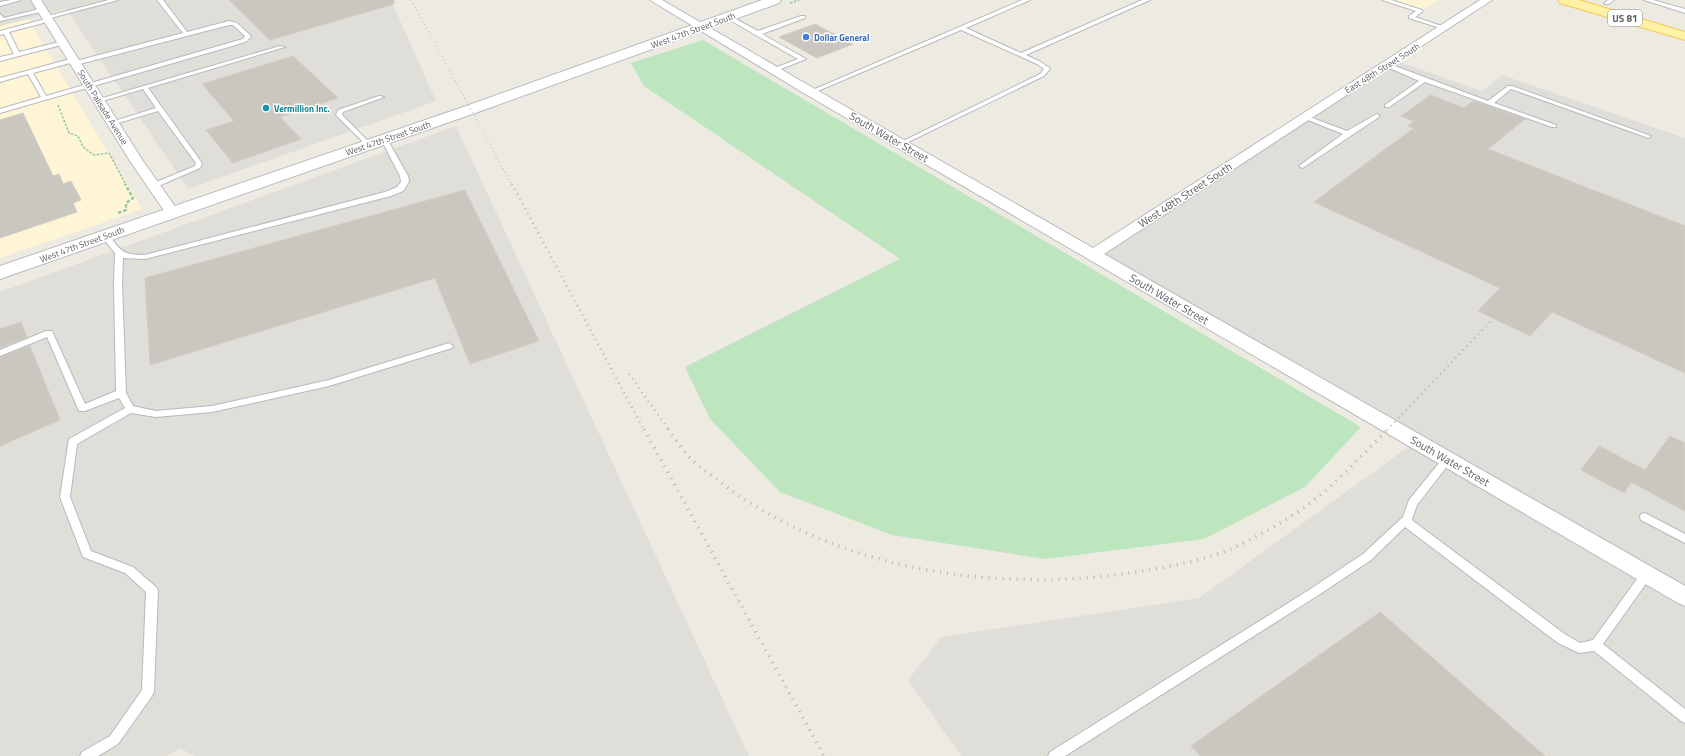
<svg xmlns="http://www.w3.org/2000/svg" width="1685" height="756" viewBox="0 0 1685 756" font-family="'Titillium Web',sans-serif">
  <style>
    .commercial { fill: #fdf5d5 }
    .industrial { fill: #e0ded9 }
    .green { fill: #bde5be }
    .building { fill: #cac7c0; stroke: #d1ccc0 }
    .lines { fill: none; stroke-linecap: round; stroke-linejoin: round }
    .lane-casing { stroke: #b7b9be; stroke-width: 2 }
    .street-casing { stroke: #b7b9be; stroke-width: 2 }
    .secondary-casing { stroke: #b7bac0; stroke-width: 2 }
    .primary-casing { stroke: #f1c956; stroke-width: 2 }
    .path-far1 { stroke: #96c6a5; stroke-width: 1.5; stroke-dasharray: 2.5 1.5; stroke-linecap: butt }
    .path { stroke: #96c6a5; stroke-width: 2.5; stroke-dasharray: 3.5 2; stroke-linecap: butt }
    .lane { fill: #fff; fill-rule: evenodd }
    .street { fill: #fff; fill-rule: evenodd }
    .secondary { fill: #fff; fill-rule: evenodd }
    .primary { fill: #fff2a4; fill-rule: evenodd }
    .rail-far2 { stroke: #b4b5b5; stroke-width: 2; stroke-dasharray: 0.5 3.5; stroke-linecap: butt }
    .rail-far1 { stroke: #b4b5b5; stroke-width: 2.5; stroke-dasharray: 1 4.5; stroke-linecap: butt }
    .rail { stroke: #b4b5b5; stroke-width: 3.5; stroke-dasharray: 1 6; stroke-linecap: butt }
    .shop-dot { fill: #3f7fe0; stroke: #fff; stroke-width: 1.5 }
    .culture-dot { fill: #0f9aa8; stroke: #fff; stroke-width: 1.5 }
    .labels { text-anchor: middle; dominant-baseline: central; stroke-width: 3; stroke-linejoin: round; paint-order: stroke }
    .far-street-label { font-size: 9px; fill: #5a5d62; stroke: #fff }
    .far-shop-label { font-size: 9px; font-weight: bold; fill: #366cbe; stroke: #fff; text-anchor: start }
    .far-culture-label { font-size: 9px; font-weight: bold; fill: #0d838f; stroke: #fff; text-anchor: start }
    .shield { fill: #fff; stroke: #8c8e91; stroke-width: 1 }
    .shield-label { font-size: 10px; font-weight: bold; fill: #5a5d62 }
    .street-label { font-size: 11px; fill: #5a5d62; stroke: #fff }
  </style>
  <rect width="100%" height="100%" fill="#edebe1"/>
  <path class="commercial" d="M1385 0H1439L1420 11Z
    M28 19 142 209 0 258V26Z"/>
  <path class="industrial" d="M0 0H391L436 101 188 189 66 9 0 26Z
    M1394 60 1482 91 1502 75 1685 138V756H961L908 680 941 637 1199 598 1415 442 1093 255Z
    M456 126 749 756H195L180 748 167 756H0V292Z"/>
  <path class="green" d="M703 40 1361 427 1305 487 1204 539 1045 559 892 535 780 492 710 419 685 367 900 259 644 86 631 63Z"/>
  <path class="building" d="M229 0H394V4L270 40Z
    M815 24 853 44 817 58 779 37Z
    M293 56 338 98 280 117 301 139 233 163 206 130 234 121 202 84Z
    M1431 95 1464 108 1474 101 1525 119 1488 149 1685 226V373L1552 312 1530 336 1478 311 1500 288 1314 202 1414 128 1408 126 1414 121 1401 116Z
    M23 113 53 176 59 174 63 184 71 181 81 200 73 203 77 212 0 238V120Z
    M465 190 539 341 470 364 435 278 150 365 145 278Z
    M21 322 27 337 0 348V329Z
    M30 346 60 420 0 446V357Z
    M1670 436 1685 443V511L1631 482 1624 493 1581 470 1599 446 1645 470Z
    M1380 612 1545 756H1200L1191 746Z"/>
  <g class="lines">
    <defs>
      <path id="lane" d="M11 0H21L0 6V2Z
        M109 0H118L47 19 44 17Z
        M157 0H163L187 32 229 21 237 23 251 36 247 41 239 44 0 113V109L41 97 28 74 0 82V78L74 58 76 59V61L183 33ZM229 25H233L245 36 243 39 46 96 33 73 74 62V64L76 65Z
        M1022 0H1030L966 28 1021 53 1142 0H1150L1026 55 1041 62 1049 68 1050 69 1044 76 902 145 900 146 897 144 1040 74 1044 69 1037 64 961 30 813 93 808 92Z
        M1382 0H1391L1422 10V12L1415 17 1448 28 1443 29 1409 18V16L1416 11Z
        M1608 0H1614L1609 4H1605L1604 3Z
        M1644 0H1653L1685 9V13Z
        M43 8 45 9V11L0 21V14L4 18Z
        M726 16H730L758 31 801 16H805V18L762 34 806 59 776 71H772V69L798 59 726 18Z
        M49 18 52 20 51 21 9 32 19 52 63 41 65 42V44L0 61V57L14 54 4 34 0 35V31Z
        M280 46 285 47 148 88 202 163 200 168 156 187H153L149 185 195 166 196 163 158 111 115 124H111V122L156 108 143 89 99 102 96 100Z
        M1387 63 1488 101 1508 86H1512L1651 136 1648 138 1646 137 1511 89 1494 103 1556 125V127H1552L1425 82 1389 107H1385V105L1419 81 1385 66V64Z
        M379 96 384 97 343 112 342 115 372 145 369 147 367 146 336 115 338 110Z
        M1377 114 1379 115V117L1304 167 1302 168 1299 166 1343 134 1303 118V116H1307L1347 131Z
        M384 137 387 139 408 176 409 182 403 191 391 196 145 259 123 258 122 285 126 393 133 406 156 411 212 406 329 380 449 343 453 346 452 348 329 386 212 412 156 417 131 413 77 444 70 497 91 551 133 567 156 587 158 590 154 692 152 696 118 744 98 756H80L82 752 110 736 142 690 146 592 125 573 83 557 60 497 69 439 125 408 119 398 85 411H79L47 337 0 356V350L46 331H52L85 404 116 391 114 285 115 253 101 236 102 234H108C121 251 122 255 145 255L385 192 397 187 401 182 400 176 381 139Z
        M1447 456 1450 457 1452 460 1417 505 1412 519 1413 521 1566 635 1580 643 1593 640 1642 572 1646 570 1650 572 1651 575 1650 578 1603 644 1685 709V723L1681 721 1594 651 1579 653 1558 643 1405 527 1371 560 1317 596 1065 756H1048L1050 752 1309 590 1363 554 1403 517 1409 500 1444 457Z
        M1645 513 1685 534V543L1641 520 1640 517 1641 514Z"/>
      <path id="street" d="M31 0H41L143 161 179 212 177 215 172 216 167 215 165 212 130 161Z
        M650 0H662L815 89 1093 248 1480 0H1492L1104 254 1685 586V606L1678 603 807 95Z"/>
      <path id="secondary" d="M762 0H781L779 3 478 112 0 279V266L466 106Z"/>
      <path id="primary" d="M1558 0H1579L1685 32V40L1560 3Z"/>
    </defs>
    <use href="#lane" class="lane-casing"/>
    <use href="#street" class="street-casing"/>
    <use href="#secondary" class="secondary-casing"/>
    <use href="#primary" class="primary-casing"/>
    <path class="path-far1" d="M790 3 799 0
      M58 105 69 133 78 136 83 147 94 155 109 153 126 185"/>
    <path class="path" d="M118 213 126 210V203L133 198 125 184"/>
    <use href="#lane" class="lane"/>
    <use href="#street" class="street"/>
    <use href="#secondary" class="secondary"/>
    <use href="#primary" class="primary"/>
    <path class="rail-far2" d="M411 0 512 185"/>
    <path class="rail-far1" d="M512 184 644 430
      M629 374 669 430
      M1387 430 1492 320"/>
    <path class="rail" d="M644 429 824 756
      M668 429C676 439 683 452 693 461 701 468 710 474 719 481 835 570 994 594 1136 572 1168 567 1201 561 1231 549 1264 534 1297 515 1324 492 1347 472 1367 450 1388 429"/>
  </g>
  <circle class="shop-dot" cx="806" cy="37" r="4"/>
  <circle class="culture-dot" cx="266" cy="108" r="4"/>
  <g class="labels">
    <g class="far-street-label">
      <text transform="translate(693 30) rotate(-20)">West 47th Street South</text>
      <text transform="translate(1382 68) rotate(-32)">East 48th Street South</text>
      <text transform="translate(103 107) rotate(58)">South Palisade Avenue</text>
      <text transform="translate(388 138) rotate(-19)">West 47th Street South</text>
      <text transform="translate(82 244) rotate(-20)">West 47th Street South</text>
    </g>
    <g class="far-shop-label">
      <text x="814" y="37">Dollar General</text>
    </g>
    <g class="far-culture-label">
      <text x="274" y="108">Vermillion Inc.</text>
    </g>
    <rect class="shield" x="1608" y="10" width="34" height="16" rx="3"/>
    <g class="shield-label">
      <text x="1625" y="18">US 81</text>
    </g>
    <g class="street-label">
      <text transform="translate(889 137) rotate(30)">South Water Street</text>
      <text transform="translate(1185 195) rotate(-33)">West 48th Street South</text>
      <text transform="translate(1169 299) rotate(30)">South Water Street</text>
      <text transform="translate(1450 461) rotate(30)">South Water Street</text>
    </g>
  </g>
</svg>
